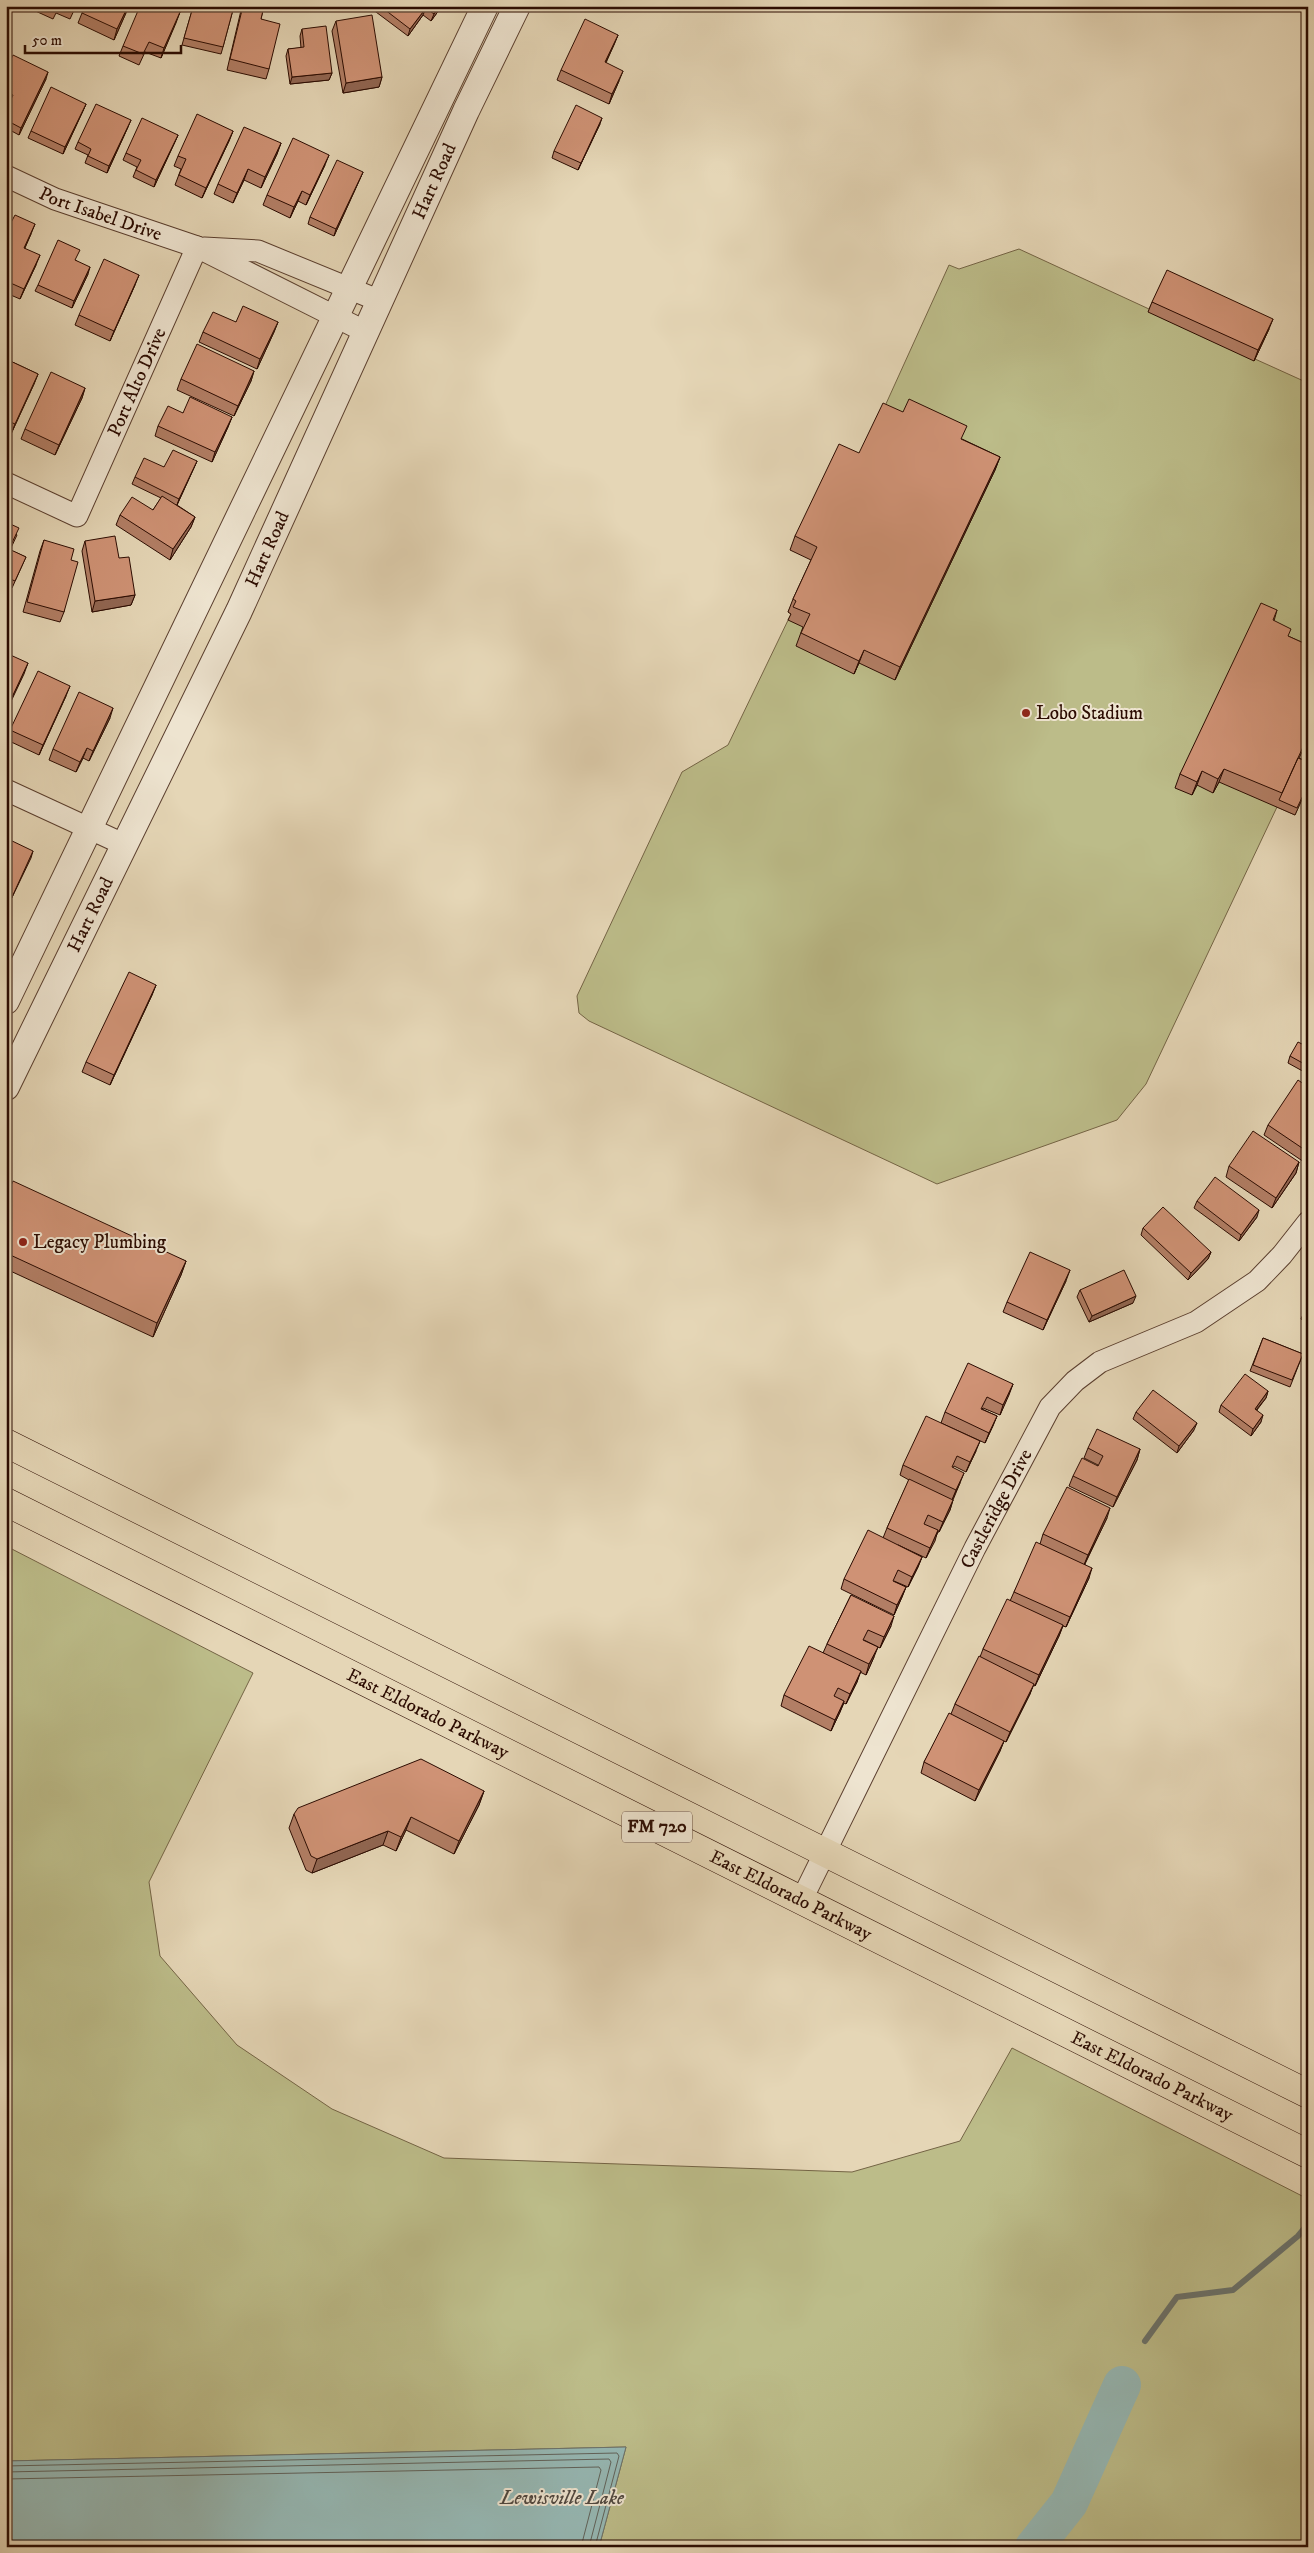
<svg xmlns="http://www.w3.org/2000/svg" width="1314" height="2553" viewBox="0 0 1314 2553" font-family="'IM FELL DW Pica',serif">
  <style>
    .green { fill: #bcbc89; stroke: #746445 }
    .water { fill: #96b8b4; stroke: #6b736c }
    .lines { fill: none; stroke-linecap: round; stroke-linejoin: round }
    .shore { stroke: #60625a; stroke-width: 1 }
    .stream { stroke: #6b736c; stroke-width: 6 }
    .river { stroke: #96b8b4; stroke-width: 38 }
    .minor-casing { stroke: #5a3e2e; stroke-width: 23 }
    .tertiary-casing { stroke: #5a3e2e; stroke-width: 28 }
    .primary-casing { stroke: #2b0b01; stroke-width: 29 }
    .minor { stroke: #eee4d0; stroke-width: 21 }
    .tertiary { stroke: #eee4d0; stroke-width: 26 }
    .primary { stroke: #e5d6b6; stroke-width: 28 }
    .wall { fill: #b27e65; stroke: #2b0b01 }
    .shaded-wall { fill: #916652; stroke: #2b0b01 }
    .building { fill: #cf9275; stroke: #2b0b01 }
    .poi-dot { fill: #8f2418; stroke: #eee4d0; stroke-width: 2 }
    .labels { text-anchor: middle; dominant-baseline: central; stroke-width: 4; stroke-linejoin: round; paint-order: stroke }
    .shield { fill: #eee4d0; stroke: #664c3f; stroke-width: 1 }
    .shield-label { font-size: 18px; font-weight: bold; fill: #2b0b01 }
    .street-label { font-size: 19px; fill: #2b0b01; stroke: #eee4d0 }
    .poi-label { font-size: 19px; fill: #2b0b01; stroke: #eee4d0; text-anchor: start }
    .water-label { font-size: 20px; font-style: italic; fill: #504840; stroke: #eee4d0 }
  </style>
  <rect width="100%" height="100%" fill="#e5d6b6"/>
  <filter id="stains"><feTurbulence type="fractalNoise" baseFrequency=".004" numOctaves="4"/><feColorMatrix values="0 0 0 0 .2 0 0 0 0 .09 0 0 0 0 .02 0 0 0 .5 -.17"/></filter>
  <radialGradient id="worn" r=".72"><stop offset=".6" stop-color="#630" stop-opacity="0"/><stop offset="1" stop-color="#630" stop-opacity=".3"/></radialGradient>
  <path class="green" d="M1019 249 1149 309 1163 280 1269 329 1255 359 1308 383V755L1301 752 1296 765 1308 786 1295 815 1277 807 1146 1084 1117 1120 937 1184 589 1021 579 1013 577 996 682 772 728 745 791 614 788 612 853 467 880 417 949 265 959 269Z
    M6 1546 253 1673 149 1882 160 1956 237 2045 332 2109 444 2158 852 2172 960 2141 1012 2048 1308 2199V2547H599L626 2447 6 2461Z"/>
  <path class="water" d="M626 2447 599 2547H6V2461Z"/>
  <g class="lines">
    <path class="shore" d="M6 2466 617 2453 619 2456 595 2547
      M6 2472 609 2459 611 2462 589 2547
      M6 2479 599 2467 601 2470 581 2547"/>
    <path class="stream" d="M1145 2341 1177 2297 1233 2290 1298 2236 1308 2224"/>
    <path class="river" d="M1034 2547 1069 2503 1122 2385"/>
    <defs>
      <g id="minor">
        <path id="s1" d="M6 176 55 199 197 247 366 332"/>
        <path d="M204 248 258 251 380 301"/>
        <path id="s2" d="M6 483 77 516 197 247"/>
        <path d="M6 790 123 844"/>
        <path id="s3" d="M802 1899 975 1548 1050 1407 1075 1381 1100 1362 1196 1322 1257 1281 1282 1255 1308 1222"/>
      </g>
      <g id="tertiary">
        <path d="M6 1001 485 6"/>
        <path id="s4" d="M6 1087 239 611 466 111 517 6"/>
      </g>
      <g id="primary">
        <path d="M6 1443 1308 2094"/>
        <path id="s5" d="M6 1502 1308 2154"/>
      </g>
    </defs>
    <use href="#minor" class="minor-casing"/>
    <use href="#tertiary" class="tertiary-casing"/>
    <use href="#primary" class="primary-casing"/>
    <use href="#minor" class="minor"/>
    <use href="#tertiary" class="tertiary"/>
    <use href="#primary" class="primary"/>
  </g>
  <path class="wall" d="M32 6H76L70 19 56 13 53 19 31 9Z
    M129 6 114 40 78 23 82 13Z
    M208 6H234L223 47 221 54 182 45 193 7 207 10Z
    M242 6H264L261 19 269 69 266 79 227 70Z
    M368 6H442L431 21 423 15 408 36Z
    M180 12 161 58 145 52 139 65 119 56 123 46Z
    M336 21 382 77 379 87 343 93 332 31Z
    M302 29 332 73 329 80 290 84 286 56 288 49 301 48 300 36Z
    M618 35 606 63 619 81 609 104 557 80 561 70Z
    M6 69 46 79 19 135 6 128V110L10 102 6 100Z
    M86 104 63 154 28 138 31 131Z
    M600 124 578 170 552 158 554 151Z
    M128 127 107 173 85 163 88 155 75 149 78 142Z
    M233 131 229 141 202 198 175 185 181 169 174 166 178 156Z
    M178 135 154 187 133 177 137 167 123 160 126 153Z
    M281 143 277 154 261 188 244 180 233 203 214 194 218 184Z
    M325 165 306 205 298 201 290 218 263 205 267 195Z
    M363 172 334 236 308 224 310 217Z
    M6 232 31 234 25 248 36 265 20 299 6 293Z
    M76 260 88 274 72 308 35 291 38 285Z
    M135 285 110 341 75 325 79 315Z
    M1152 302 1269 329 1254 361 1148 312Z
    M236 322H278L274 332 257 369 199 342 203 332Z
    M6 359 38 374 34 384 11 434 6 432Z
    M254 371 251 381 234 416 177 390 181 379Z
    M85 388 82 398 55 455 21 439 25 429Z
    M183 413 232 417 228 427 212 462 155 436 158 426Z
    M962 439 1000 457 995 470 895 680 859 663 854 674 796 646 803 627 788 620 791 614 788 612 793 599 811 560 790 550 795 536 859 453Z
    M197 461 177 505 195 517 191 527 170 560 116 525 120 515 153 510 161 498 132 484 135 477 164 467Z
    M6 522 17 535 10 550 26 557 12 588 6 586Z
    M44 540 71 560 64 612 60 622 23 612 40 551Z
    M85 541 119 558 135 595 131 605 92 612 82 551Z
    M1277 610 1274 621 1288 636 1308 645V755L1302 752 1299 758 1308 762V786L1295 815 1219 782 1213 793 1197 785 1192 795 1175 788 1180 774Z
    M66 696 39 755 7 740 10 730Z
    M110 718 89 761 83 758 76 772 49 760 53 749Z
    M156 985 152 995 110 1085 82 1072 86 1062Z
    M1308 1047V1074L1288 1063 1290 1056Z
    M1268 1125 1308 1127 1307 1128 1308 1129V1157L1304 1162 1264 1135Z
    M1299 1162 1296 1173 1272 1208 1226 1177 1229 1166Z
    M6 1197 186 1261 181 1275 153 1337 6 1269Z
    M1197 1201 1257 1217 1239 1241 1194 1208Z
    M1143 1228 1211 1252 1208 1259 1188 1280 1141 1235Z
    M1066 1281 1043 1330 1003 1312 1007 1302Z
    M1080 1290 1133 1303 1089 1322 1077 1297Z
    M1308 1308V1325L1301 1319 1304 1312Z
    M1263 1338 1303 1354 1290 1387 1250 1371Z
    M1013 1384 1000 1415 983 1408 982 1409 997 1416 985 1443 941 1423 945 1412Z
    M1268 1391 1266 1398 1257 1410 1261 1422 1251 1436 1219 1412 1221 1405Z
    M1136 1412 1194 1430 1177 1453 1133 1419Z
    M1088 1448 1140 1449 1137 1460 1113 1507 1069 1486 1073 1476 1098 1466V1465L1084 1458Z
    M976 1451 966 1472 954 1466 953 1468 960 1483 953 1500 950 1510 939 1532H938L926 1558 898 1545 922 1557 918 1567 908 1587 894 1581V1582L906 1587 902 1597 894 1615 841 1589 844 1579 883 1538 887 1528 909 1480 900 1475 903 1465Z
    M1107 1518 1085 1564 1089 1578 1066 1627 1063 1626 1059 1636 1035 1686 1033 1685 1030 1694 1006 1742 1004 1741 1000 1751 975 1801 921 1773 924 1762 951 1714 955 1704 980 1657 983 1649 1010 1601 1014 1592 1040 1544 1043 1534Z
    M851 1595 891 1626 880 1648 864 1640 874 1657 866 1675 860 1672 857 1682 846 1704 844 1703 840 1712 831 1731 781 1706 784 1695 823 1653 827 1644Z
    M484 1791 479 1805 454 1854 406 1830 396 1851 383 1845 312 1873 306 1870 289 1828 294 1814Z"/>
  <path class="shaded-wall" d="M128 6H129L114 40 117 29Z
    M439 6H442L431 21 434 14Z
    M426 8 423 15 408 36 410 29Z
    M180 12 176 23 161 58 164 48Z
    M618 35 614 45 601 72 605 62Z
    M623 71 619 81 609 104 612 94Z
    M48 72 46 79 19 135 21 128Z
    M332 73 329 80 290 84 292 77Z
    M382 77 379 87 343 93 346 83Z
    M86 104 83 111 63 154 65 147Z
    M602 118 600 124 578 170 581 163Z
    M131 120 128 127 107 173 109 166Z
    M233 131 229 141 202 198 206 188Z
    M178 135 175 142 154 187 156 180Z
    M281 143 277 154 261 188 265 177Z
    M329 155 325 165 306 205 310 195Z
    M248 169 244 180 233 203 237 193Z
    M363 172 360 179 334 236 336 229Z
    M302 191 298 201 290 218 294 207Z
    M35 224 31 234 20 258 24 248Z
    M40 255 36 265 20 299 24 289Z
    M90 267 88 274 72 308 74 301Z
    M139 275 135 285 110 341 114 331Z
    M1273 319 1269 329 1254 361 1258 350Z
    M278 322 274 332 257 369 260 359Z
    M254 371 251 381 234 416 238 406Z
    M38 374 34 384 11 434 15 424Z
    M85 388 82 398 55 455 59 445Z
    M232 417 228 427 212 462 215 452Z
    M1000 457 995 470 895 680 900 667Z
    M197 461 194 468 177 505 179 499Z
    M195 517 191 527 170 560 173 549Z
    M135 595 131 605 92 612 95 601Z
    M864 650 859 663 854 674 859 661Z
    M28 663 24 674 6 712V710Z
    M70 686 66 696 39 755 43 745Z
    M113 708 110 718 89 761 93 751Z
    M87 748 83 758 76 772 80 762Z
    M1224 769 1219 782 1213 793 1218 779Z
    M1202 771 1197 785 1192 795 1197 782Z
    M33 851 31 858 6 910 7 908Z
    M156 985 152 995 110 1085 114 1075Z
    M1299 1162 1296 1173 1272 1208 1276 1198Z
    M1259 1210 1257 1217 1239 1241 1241 1235Z
    M1211 1252 1208 1259 1188 1280 1191 1273Z
    M186 1261 181 1275 153 1337 157 1323Z
    M1070 1270 1066 1281 1043 1330 1047 1320Z
    M1136 1296 1133 1303 1089 1322 1092 1316Z
    M1013 1384 1009 1395 1000 1415 1003 1405Z
    M1268 1391 1266 1398 1252 1415 1255 1409Z
    M1263 1415 1261 1422 1251 1436 1253 1429Z
    M997 1416 993 1426 985 1443 989 1433Z
    M1197 1423 1194 1430 1177 1453 1179 1446Z
    M980 1441 976 1451 966 1472 970 1462Z
    M1140 1449 1137 1460 1113 1507 1117 1497Z
    M964 1473 960 1483 952 1500 956 1490Z
    M953 1500 950 1510 939 1532 943 1522Z
    M1110 1508 1107 1518 1084 1565 1088 1555Z
    M938 1530 935 1541 926 1558 930 1548Z
    M922 1557 918 1567 908 1587 912 1577Z
    M1092 1568 1089 1578 1066 1627 1070 1617Z
    M906 1587 902 1597 894 1615 897 1605Z
    M894 1616 891 1626 880 1648 884 1637Z
    M1063 1625 1059 1636 1035 1686 1039 1675Z
    M878 1647 874 1657 866 1675 869 1664Z
    M861 1671 857 1682 846 1704 850 1694Z
    M1034 1684 1030 1694 1006 1742 1010 1732Z
    M844 1701 840 1712 831 1731 835 1720Z
    M1004 1741 1000 1751 975 1801 979 1790Z
    M484 1791 479 1805 454 1854 459 1841Z
    M411 1817 406 1830 396 1851 401 1837Z
    M388 1831 383 1845 312 1873 317 1859Z"/>
  <path class="building" d="M50 6H58L57 9Z
    M68 6H75L73 9Z
    M85 6H128L117 29 82 13Z
    M140 6H165L180 12 164 48 149 42 143 54 123 46Z
    M208 6H234L223 47 184 38 193 7 207 10Z
    M243 6H264L261 19 280 24 269 69 230 59Z
    M380 6H439L434 14 426 8 410 29Z
    M372 15 382 77 346 83 336 21Z
    M585 19 618 35 605 62 623 71 612 94 561 70Z
    M326 26 332 73 292 77 288 49 304 47 302 29Z
    M13 55 48 72 21 128 6 120V110L13 95 6 92V69Z
    M51 87 86 104 65 147 31 131Z
    M96 104 131 120 109 166 88 156 91 149 78 142Z
    M576 105 602 118 581 163 554 151Z
    M197 114 233 131 206 188 179 175 186 159 178 156Z
    M142 118 178 135 156 180 136 170 141 160 126 153Z
    M244 127 281 143 265 177 248 169 237 193 218 184Z
    M293 138 329 155 310 195 302 191 294 207 267 195Z
    M337 160 363 172 336 229 310 217Z
    M15 215 35 224 24 248 40 255 24 289 6 281V232Z
    M58 240 80 250 75 260 90 267 74 301 38 285Z
    M104 259 139 275 114 331 79 315Z
    M1167 270 1273 319 1258 350 1152 302Z
    M243 306 278 322 260 359 203 332 213 312 236 322Z
    M197 344 254 371 238 406 181 379Z
    M6 359 38 374 15 424 6 420Z
    M51 372 85 388 59 445 25 429Z
    M190 397 232 417 215 452 158 426 168 406 183 413Z
    M909 399 967 426 961 439 1000 457 900 667 864 650 859 661 801 633 810 614 793 607 796 601 793 599 817 547 795 536 839 444 859 453 883 403 903 412Z
    M173 450 197 461 179 499 135 477 144 458 164 467Z
    M162 496 195 517 173 549 120 515 132 497 153 510Z
    M6 522 19 528 9 549 26 557 15 581 6 577Z
    M115 536 119 558 129 557 135 595 95 601 85 541Z
    M44 540 74 549 71 560 78 562 64 612 27 602Z
    M1261 603 1277 610 1273 620 1291 629 1288 636 1308 645V736L1282 793 1224 769 1218 779 1202 771 1197 782 1180 774Z
    M6 653 28 663 6 710Z
    M38 671 70 686 43 745 10 730Z
    M79 692 113 708 93 751 87 748 80 762 53 749Z
    M1308 738V751L1303 748Z
    M1298 758 1308 762V785L1297 808 1279 800Z
    M8 839 33 851 7 908 6 844Z
    M129 972 156 985 114 1075 86 1062Z
    M1298 1042 1308 1047V1066L1290 1056Z
    M1298 1080 1308 1087V1122L1304 1127 1308 1129V1152L1268 1125Z
    M1253 1131 1299 1162 1276 1198 1229 1166Z
    M1215 1177 1259 1210 1241 1235 1197 1201Z
    M13 1181 186 1261 157 1323 6 1253V1197Z
    M1163 1207 1211 1252 1191 1273 1143 1228Z
    M1030 1252 1070 1270 1047 1320 1007 1302Z
    M1124 1270 1136 1296 1092 1316 1080 1290Z
    M1308 1308V1316L1304 1312Z
    M1263 1338 1303 1354 1292 1380 1253 1365Z
    M968 1363 1013 1384 1003 1405 987 1397 981 1409 997 1416 989 1433 945 1412Z
    M1245 1374 1268 1391 1255 1409 1263 1415 1253 1429 1221 1405Z
    M1153 1390 1197 1423 1179 1446 1136 1412Z
    M926 1416 980 1441 970 1462 957 1456 952 1467 964 1473 956 1490 903 1465Z
    M1097 1429 1140 1449 1117 1497 1073 1476 1082 1458 1098 1466 1103 1456 1088 1448Z
    M909 1479 953 1500 943 1522 928 1515 924 1524 938 1530 930 1548 887 1528Z
    M1067 1487 1110 1508 1088 1555 1043 1534Z
    M868 1530 922 1557 912 1577 898 1570 893 1581 906 1587 897 1605 844 1579Z
    M1036 1542 1092 1568 1070 1617 1014 1592Z
    M851 1595 894 1616 884 1637 868 1630 863 1640 878 1647 869 1664 827 1644Z
    M1007 1599 1063 1625 1039 1675 983 1649Z
    M809 1646 861 1671 850 1694 838 1688 834 1696 844 1701 835 1720 784 1695Z
    M979 1656 1034 1684 1010 1732 955 1704Z
    M949 1713 1004 1741 979 1790 924 1762Z
    M421 1759 484 1791 459 1841 411 1817 401 1837 388 1831 317 1859 311 1856 294 1814 298 1808Z"/>
  <g class="poi-dot">
    <circle cx="1026" cy="713" r="5"/>
    <circle cx="23" cy="1242" r="5"/>
  </g>
  <g class="labels">
    <rect class="shield" x="622" y="1811.5" width="70" height="31" rx="4"/>
    <g class="shield-label">
      <text x="657" y="1827">FM 720</text>
    </g>
    <g class="street-label">
      <text stroke="none"><textPath href="#s4" startOffset="1002">Hart Road</textPath></text>
      <text stroke="none"><textPath href="#s1" startOffset="102">Port Isabel Drive</textPath></text>
      <text stroke="none"><textPath href="#s2" startOffset="225">Port Alto Drive</textPath></text>
      <text stroke="none"><textPath href="#s4" startOffset="598">Hart Road</textPath></text>
      <text stroke="none"><textPath href="#s4" startOffset="192">Hart Road</textPath></text>
      <text stroke="none"><textPath href="#s3" startOffset="436">Castleridge Drive</textPath></text>
      <text stroke="none"><textPath href="#s5" startOffset="472">East Eldorado Parkway</textPath></text>
      <text stroke="none"><textPath href="#s5" startOffset="878">East Eldorado Parkway</textPath></text>
      <text stroke="none"><textPath href="#s5" startOffset="1282">East Eldorado Parkway</textPath></text>
    </g>
    <g class="poi-label">
      <text x="1036" y="713">Lobo Stadium</text>
      <text x="33" y="1242">Legacy Plumbing</text>
    </g>
    <g class="water-label">
      <text x="562" y="2498">Lewisville Lake</text>
    </g>
  </g>
  <rect width="1314" height="2553" fill="none" stroke="#e5d6b6" stroke-width="25"/>
  <rect x="8" y="8" width="1299" height="2538" fill="none" stroke="#2b0b01" stroke-width="2.5"/>
  <rect x="12" y="12" width="1289" height="2528" fill="none" stroke="#2b0b01"/>
  <path d="M25 45v8h156v-8" fill="none" stroke="#2b0b01" stroke-width="2.5"/>
  <text x="32" y="45" font-size="15" fill="#2b0b01" stroke="#eee4d0" stroke-width="4" paint-order="stroke">50 m</text>
  <rect width="100%" height="100%" filter="url(#stains)"/>
  <rect width="100%" height="100%" fill="url(#worn)"/>
</svg>
